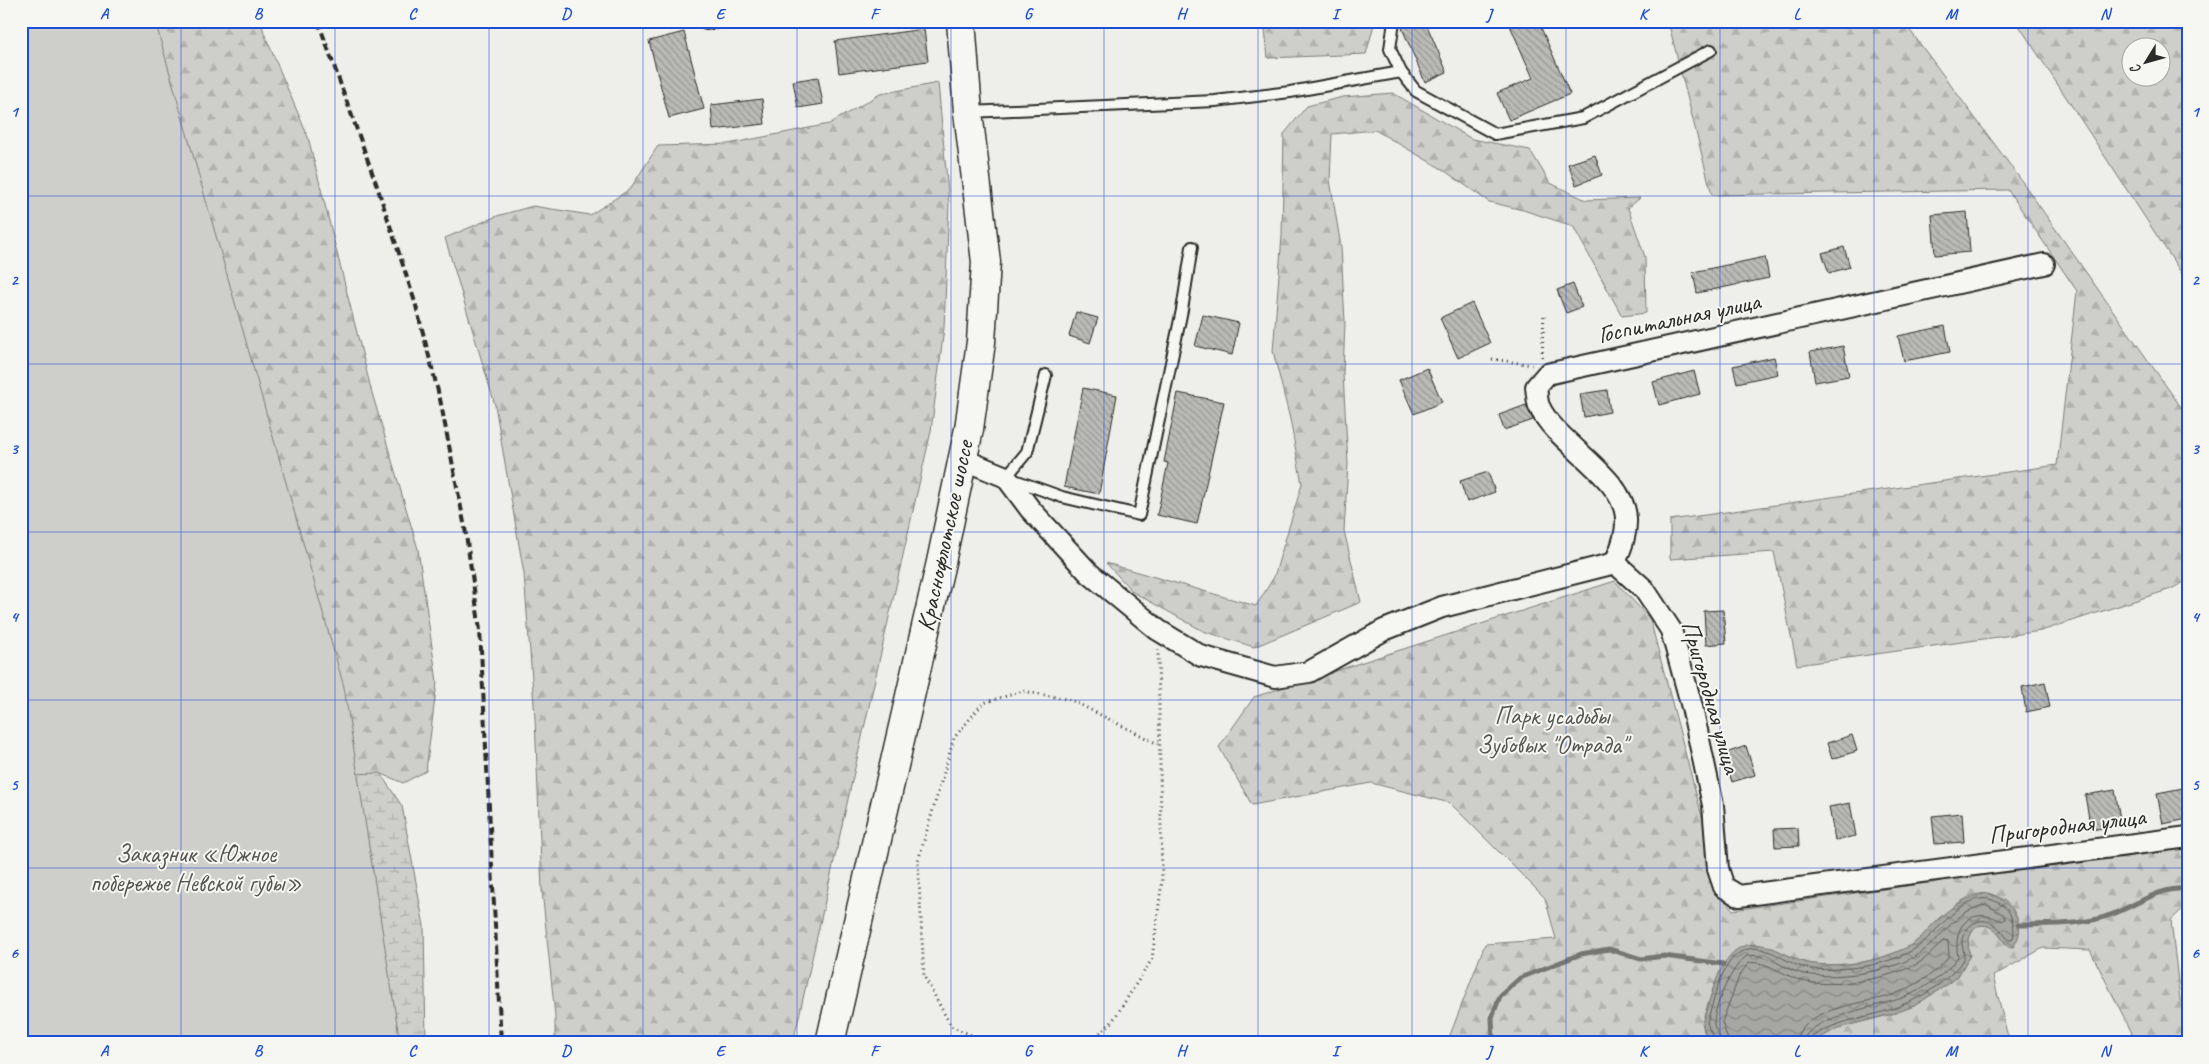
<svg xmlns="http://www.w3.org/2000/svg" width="2209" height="1064" viewBox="0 0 2209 1064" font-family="Caveat,sans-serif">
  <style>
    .forest { fill: url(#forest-firs); stroke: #7c7c7a; fill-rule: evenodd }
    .wetland { fill: url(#wetland-marsh); stroke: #7c7c7a }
    .green { fill: #cececa; stroke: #7c7c7a }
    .water { fill: url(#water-waves); stroke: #757573 }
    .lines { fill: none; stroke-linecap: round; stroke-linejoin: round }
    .shore { stroke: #5c5c5b; stroke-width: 1 }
    .stream { stroke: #757573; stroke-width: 5 }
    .building { fill: url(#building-back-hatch); stroke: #2b2b2b }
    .service-casing { stroke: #2b2b2b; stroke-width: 14 }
    .minor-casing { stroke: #2b2b2b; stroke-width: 24 }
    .primary-casing { stroke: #2b2b2b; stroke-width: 31 }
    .path { stroke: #2b2b2b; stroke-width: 3; stroke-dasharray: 1 4; stroke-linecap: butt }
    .service { stroke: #f6f6f2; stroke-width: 10 }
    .minor { stroke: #f6f6f2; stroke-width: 20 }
    .primary { stroke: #f6f6f2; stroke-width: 28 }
    .rail { stroke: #2b2b2b; stroke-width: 4; stroke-dasharray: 8 4; stroke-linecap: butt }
    .grid { fill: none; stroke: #1d4ed8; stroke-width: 1; stroke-opacity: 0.55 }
    .labels { text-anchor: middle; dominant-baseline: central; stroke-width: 4; stroke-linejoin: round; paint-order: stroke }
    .street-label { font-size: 25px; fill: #2b2b2b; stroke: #f6f6f2 }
    .park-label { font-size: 25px; fill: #545453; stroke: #f6f6f2 }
    .neatline { fill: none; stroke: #1d4ed8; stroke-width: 2 }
    .grid-label { font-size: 16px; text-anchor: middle; font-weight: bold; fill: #1d4ed8 }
  </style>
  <defs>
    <pattern id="forest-firs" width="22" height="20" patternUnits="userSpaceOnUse" patternTransform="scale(1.25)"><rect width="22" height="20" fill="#cececa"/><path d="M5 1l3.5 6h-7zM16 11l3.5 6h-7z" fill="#b1b1ae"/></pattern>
    <pattern id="wetland-marsh" width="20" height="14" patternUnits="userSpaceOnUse" patternTransform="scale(1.25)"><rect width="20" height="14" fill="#cececa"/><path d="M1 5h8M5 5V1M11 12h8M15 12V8" fill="none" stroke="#b1b1ae"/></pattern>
    <pattern id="water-waves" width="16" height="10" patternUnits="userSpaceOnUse" patternTransform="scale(1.25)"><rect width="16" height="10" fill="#a6a6a3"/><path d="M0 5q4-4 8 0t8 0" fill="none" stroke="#878785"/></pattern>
    <pattern id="building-back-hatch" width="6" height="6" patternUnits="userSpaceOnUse" patternTransform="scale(1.25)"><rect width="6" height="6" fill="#babab7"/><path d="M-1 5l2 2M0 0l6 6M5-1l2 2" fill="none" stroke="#979795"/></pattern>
  </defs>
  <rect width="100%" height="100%" fill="#eeeeea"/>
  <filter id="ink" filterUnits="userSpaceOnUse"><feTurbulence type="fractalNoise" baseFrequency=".02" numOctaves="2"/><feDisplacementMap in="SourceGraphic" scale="10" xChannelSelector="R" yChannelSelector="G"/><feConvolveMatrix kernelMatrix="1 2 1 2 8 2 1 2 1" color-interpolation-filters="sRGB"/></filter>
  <g filter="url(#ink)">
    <path class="forest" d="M21 21H261L264 33 308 137 372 393 418 549 437 682 426 771 403 783 380 773 21 1043Z
      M1264 21H1375L1366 54 1268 58Z
      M1668 21H1903L2016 173 2188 417V580L2171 589 2041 631 1797 665 1774 552 1670 559V520L2057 465 2077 291 2008 190 1712 195Z
      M2016 21H2188V283ZM2132 48H2162V78H2132Z
      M938 83 949 203 944 328 931 431 793 1043H555V1016L542 890 535 718 524 574 495 405 445 238 497 216 533 206 590 215 630 189 658 146 728 144 829 124 880 94Z
      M1393 93 1472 139 1530 150 1550 183 1586 200 1640 198 1628 208 1645 257 1646 313 1622 316 1573 226 1523 210 1489 202 1442 169 1375 130 1332 134 1330 180 1341 247 1345 322 1343 374 1348 464 1344 531 1361 602 1254 647 1203 631 1133 592 1106 563 1256 606 1274 577 1302 484 1290 419 1273 351 1282 236 1284 134 1307 106 1343 97Z
      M1615 581 1650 619 1705 828 1716 889 1733 910 2188 847V904L2171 920 2180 999 2188 1031V1043H2137L2090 950 2043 948 1993 976 2007 1033 2012 1043H1960L1956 1038 1938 1043H1811L1838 1028 1892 1014 1914 1006 1951 982 1958 976 1970 955C1964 941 1974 917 1992 928 1999 933 2003 941 2008 947L2019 933C2017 917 2015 906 2000 898 1966 878 1935 930 1911 945 1903 950 1892 954 1883 957 1861 964 1830 967 1807 963 1793 961 1780 952 1768 946L1715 983 1702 1022 1704 1032 1712 1043H1447L1485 944 1556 939 1545 898 1450 803 1371 783 1252 805 1219 747 1254 697Z"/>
    <path class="wetland" d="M380 773 402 806 424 926 426 1043H214L322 775Z"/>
    <path class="green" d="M21 21H155L344 687 400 1043H21Z"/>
    <path class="water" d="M1988 893C2010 900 2030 925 2013 947H2008C2003 941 1999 933 1992 928 1974 917 1964 941 1970 955L1958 976 1951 982 1914 1006 1892 1014 1838 1028 1811 1043H1712C1700 1031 1703 1019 1708 1005 1717 976 1728 935 1766 946 1779 949 1791 958 1804 962 1824 968 1864 964 1883 957 1892 954 1903 950 1911 945 1920 940 1926 931 1933 924 1949 908 1965 897 1988 893Z"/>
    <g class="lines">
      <path class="shore" d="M1715 1043 1707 1023 1709 1015C1716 995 1722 958 1745 950 1766 942 1786 964 1806 968 1822 971 1842 969 1859 967 1877 965 1897 959 1913 950 1936 937 1965 885 1997 902 2002 905 2008 909 2010 914 2013 922 2016 933 2012 940H2008C1999 926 1986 913 1970 926 1966 930 1964 933 1962 939 1961 946 1965 952 1964 959 1947 983 1920 999 1892 1009 1863 1019 1840 1019 1812 1037L1809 1043
        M1721 1043C1721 1035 1713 1029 1714 1021 1716 1003 1731 967 1747 956 1768 952 1784 970 1804 974 1829 978 1861 975 1885 968 1895 966 1908 961 1917 955 1943 940 1954 909 1987 905L2004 915 2005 919 2002 921C1971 906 1952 924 1958 957 1945 975 1927 987 1907 996 1886 1006 1805 1016 1803 1043
        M1729 1043 1722 1022 1740 974 1749 963C1765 960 1784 975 1799 980 1829 990 1896 978 1922 961 1930 955 1937 947 1944 940L1948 941 1949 956C1936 975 1908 990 1886 997 1862 1003 1797 1010 1796 1043"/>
      <path class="stream" d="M2018 925C2049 924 2083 926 2113 914 2137 905 2160 886 2188 889
        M1493 1043 1492 1017 1500 996 1520 978 1581 954 1609 949 1641 959 1664 956 1723 964"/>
    </g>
    <path class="building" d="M1417 21H1425L1447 72 1425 82 1402 28Z
      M1508 21H1538L1570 94 1509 120 1497 93 1533 78Z
      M924 29 928 61 839 73 835 41Z
      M684 32 704 109 669 118 649 41Z
      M818 77 823 104 798 108 793 81Z
      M762 99 765 124 713 130 711 105Z
      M1595 155 1602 175 1576 185 1568 164Z
      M1967 212 1970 252 1935 255 1932 215Z
      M1844 247 1850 267 1829 273 1822 253Z
      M1765 257 1769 278 1697 293 1693 272Z
      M1573 284 1582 307 1566 313 1557 290Z
      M1472 303 1490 343 1458 358 1440 318Z
      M1076 312 1098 318 1090 343 1069 336Z
      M1203 315 1239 323 1232 355 1195 346Z
      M1945 326 1950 352 1904 361 1898 336Z
      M1843 346 1849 376 1815 382 1810 352Z
      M1774 357 1778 374 1737 383 1733 366Z
      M1427 368 1442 402 1414 414 1399 380Z
      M1694 371 1700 394 1659 405 1653 382Z
      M1083 388 1117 395 1099 494 1064 487Z
      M1607 390 1610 412 1584 417 1580 394Z
      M1178 393 1224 402 1197 524 1157 515 1168 463 1164 462Z
      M1526 405 1533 420 1504 430 1499 415Z
      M1488 472 1495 492 1467 502 1460 481Z
      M1723 610 1726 643 1706 645 1704 611Z
      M2045 682 2050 707 2026 712 2022 687Z
      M1852 735 1857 751 1832 759 1827 743Z
      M1746 746 1755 775 1732 782 1723 754Z
      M2183 788 2188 819 2163 824 2157 793Z
      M2115 790 2121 825 2091 830 2085 795Z
      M1850 803 1856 836 1835 840 1829 807Z
      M1962 813 1964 842 1935 844 1932 816Z
      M1798 828 1799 846 1775 847 1774 829Z"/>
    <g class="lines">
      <defs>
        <path id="service" d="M706 21V24L725 21
          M1394 21 1390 49 1401 72 1416 91 1495 134 1583 118 1711 50
          M969 112 1215 101 1290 92 1401 72
          M1046 375 1027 452 1006 477 1062 497 1139 515 1182 310 1192 247"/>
        <path id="minor" d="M962 459 1006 477 1030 509 1089 573 1158 630 1201 656 1275 677 1309 672 1384 630 1442 607 1615 563 1644 589 1671 630 1692 707 1713 805 1718 869 1724 887 1739 896 2188 837
          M1615 563C1621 548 1627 534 1626 518 1624 476 1555 443 1539 406 1537 401 1537 393 1536 387L1547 374 2044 264"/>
        <path id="primary" d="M830 1043 941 562 969 429 981 342 986 262 968 112 961 21"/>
      </defs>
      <use href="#service" class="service-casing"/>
      <use href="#minor" class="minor-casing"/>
      <use href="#primary" class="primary-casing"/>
      <path class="path" d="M1542 357 1544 313
        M1492 359 1532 365
        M989 1043 951 1026 924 976 918 861 954 738 983 703 1023 691 1071 700 1158 744
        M1089 1043 1112 1022 1152 959 1162 881 1158 650"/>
      <use href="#service" class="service"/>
      <use href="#minor" class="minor"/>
      <use href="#primary" class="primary"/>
      <path class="rail" d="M318 21 377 186 415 302 440 399 465 528 480 630 501 1043"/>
    </g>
  </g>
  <path class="grid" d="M181 21V1043M335 21V1043M489 21V1043M643 21V1043M797 21V1043M951 21V1043M1104 21V1043M1258 21V1043M1412 21V1043M1566 21V1043M1720 21V1043M1874 21V1043M2028 21V1043M21 196H2188M21 364H2188M21 532H2188M21 700H2188M21 868H2188"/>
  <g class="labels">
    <g class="street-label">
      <text transform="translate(1679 318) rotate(-12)">Госпитальная улица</text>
      <text transform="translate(945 536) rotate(-78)">Краснофлотское шоссе</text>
      <text transform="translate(1711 697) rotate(74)">Пригородная улица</text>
      <text transform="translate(2067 826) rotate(-7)">Пригородная улица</text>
    </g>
    <g class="park-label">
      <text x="1552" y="716">Парк усадьбы<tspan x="1552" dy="29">Зубовых "Отрада"</tspan></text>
      <text x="196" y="854">Заказник «Южное<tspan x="196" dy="29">побережье Невской губы»</tspan></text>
    </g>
  </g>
  <rect width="2209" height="1064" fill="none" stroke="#f6f6f2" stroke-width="55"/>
  <g transform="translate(2146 62) rotate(233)"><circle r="24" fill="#f6f6f2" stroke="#a5a5a2"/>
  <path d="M0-4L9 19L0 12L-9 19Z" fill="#2b2b2b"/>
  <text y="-8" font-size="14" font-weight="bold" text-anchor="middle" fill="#2b2b2b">С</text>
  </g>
  <rect x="28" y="28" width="2154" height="1008" class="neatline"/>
  <g class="grid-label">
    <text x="104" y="19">A</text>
    <text x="258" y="19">B</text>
    <text x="412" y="19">C</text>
    <text x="566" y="19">D</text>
    <text x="720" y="19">E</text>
    <text x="874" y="19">F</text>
    <text x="1028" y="19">G</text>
    <text x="1181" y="19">H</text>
    <text x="1335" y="19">I</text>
    <text x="1489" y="19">J</text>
    <text x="1643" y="19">K</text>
    <text x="1797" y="19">L</text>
    <text x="1951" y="19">M</text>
    <text x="2105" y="19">N</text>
    <text x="14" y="117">1</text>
    <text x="2195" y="117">1</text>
    <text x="14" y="285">2</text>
    <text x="2195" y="285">2</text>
    <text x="14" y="454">3</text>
    <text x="2195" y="454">3</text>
    <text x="14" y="622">4</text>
    <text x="2195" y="622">4</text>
    <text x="14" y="790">5</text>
    <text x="2195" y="790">5</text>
    <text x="14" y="958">6</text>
    <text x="2195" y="958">6</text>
    <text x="104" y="1056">A</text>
    <text x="258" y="1056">B</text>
    <text x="412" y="1056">C</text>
    <text x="566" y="1056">D</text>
    <text x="720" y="1056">E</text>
    <text x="874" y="1056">F</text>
    <text x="1028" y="1056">G</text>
    <text x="1181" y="1056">H</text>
    <text x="1335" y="1056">I</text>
    <text x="1489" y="1056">J</text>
    <text x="1643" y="1056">K</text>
    <text x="1797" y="1056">L</text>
    <text x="1951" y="1056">M</text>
    <text x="2105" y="1056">N</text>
  </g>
</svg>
